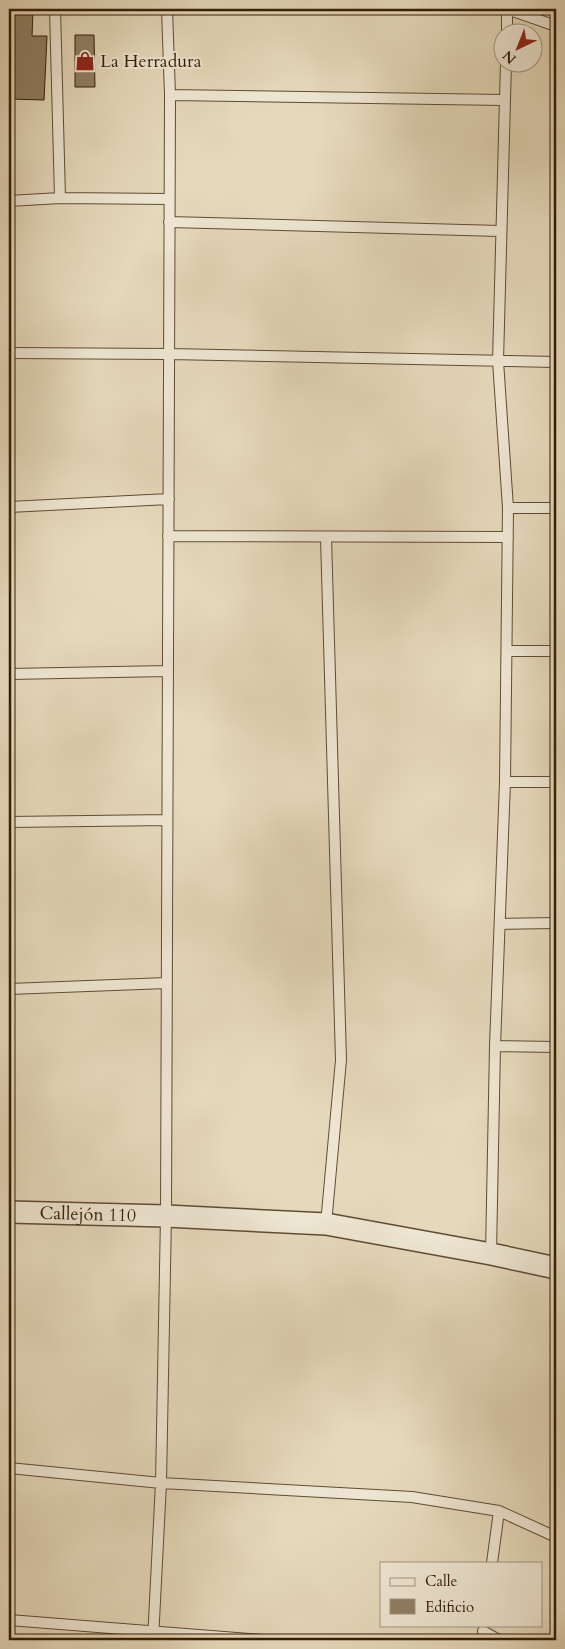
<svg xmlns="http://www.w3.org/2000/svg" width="565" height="1649" viewBox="0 0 565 1649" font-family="Cardo,serif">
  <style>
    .building { fill: #907f64; stroke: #341d06 }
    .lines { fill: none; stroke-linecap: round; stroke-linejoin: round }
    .lane-casing { stroke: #604c33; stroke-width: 12 }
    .street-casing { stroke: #604c33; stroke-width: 24 }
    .lane { stroke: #eee6d3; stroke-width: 10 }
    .street { stroke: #eee6d3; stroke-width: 21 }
    .labels { text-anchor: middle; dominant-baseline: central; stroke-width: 4; stroke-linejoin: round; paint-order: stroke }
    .poi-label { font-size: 18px; fill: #341d06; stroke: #eee6d3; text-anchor: start }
    .street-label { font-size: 18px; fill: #341d06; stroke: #eee6d3 }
  </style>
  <rect width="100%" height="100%" fill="#e5d9bb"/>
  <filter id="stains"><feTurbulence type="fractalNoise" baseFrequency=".004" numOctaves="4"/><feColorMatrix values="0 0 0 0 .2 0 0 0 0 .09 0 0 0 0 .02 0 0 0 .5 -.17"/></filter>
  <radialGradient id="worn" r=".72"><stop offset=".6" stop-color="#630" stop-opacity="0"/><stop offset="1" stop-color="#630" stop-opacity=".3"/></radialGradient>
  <path class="building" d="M9 10 33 11 32 36H47L44 100 9 99Z
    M75 35H94L95 87H75Z"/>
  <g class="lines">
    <defs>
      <path id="lane" d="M55 9 60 198
        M507 9 556 26
        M507 32V9
        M170 95 504 100
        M9 201 60 198 169 199
        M169 222 500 231
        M9 353 169 354 556 362
        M9 507 169 499
        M508 508H556
        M168 536 508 537
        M507 651H556
        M9 674 168 671
        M505 782H556
        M9 822 167 820
        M500 924 556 923
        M9 989 167 983
        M495 1046 556 1047
        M326 1224 341 1060 326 537
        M491 1254 495 1046 505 782 508 508 498 361 506 62
        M9 1468 161 1483 412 1497 499 1511 556 1537
        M492 1563 499 1511
        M9 1620 263 1640
        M483 1631 499 1640
        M153 1640 161 1483 166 1216 170 95 167 9"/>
      <g id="street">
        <path id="s1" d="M9 1212 166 1216 326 1224 491 1254 556 1268"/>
      </g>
    </defs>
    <use href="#lane" class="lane-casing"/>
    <use href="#street" class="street-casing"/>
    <use href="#lane" class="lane"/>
    <use href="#street" class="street"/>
  </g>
  <defs>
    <symbol id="shop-bare" viewBox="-9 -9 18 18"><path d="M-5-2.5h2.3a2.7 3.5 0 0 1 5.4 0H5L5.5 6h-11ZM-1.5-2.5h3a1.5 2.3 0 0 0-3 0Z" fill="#8f2418" stroke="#eee6d3" stroke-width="2.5" paint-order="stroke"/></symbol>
  </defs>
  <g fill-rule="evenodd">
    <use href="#shop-bare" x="71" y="47" width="28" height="28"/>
  </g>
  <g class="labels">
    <g class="poi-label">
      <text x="100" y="61">La Herradura</text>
    </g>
    <g class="street-label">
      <text stroke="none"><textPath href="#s1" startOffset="79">Callejón 110</textPath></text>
    </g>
  </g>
  <rect width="565" height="1649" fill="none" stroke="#e5d9bb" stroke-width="30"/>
  <rect x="10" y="10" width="545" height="1629" fill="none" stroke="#341d06" stroke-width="2.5"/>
  <rect x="15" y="15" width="535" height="1619" fill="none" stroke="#341d06"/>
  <rect x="380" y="1562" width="162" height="65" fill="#eee6d3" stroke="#a49681"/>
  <rect x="390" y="1578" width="25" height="8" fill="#eee6d3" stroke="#a49681"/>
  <text x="425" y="1586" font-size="15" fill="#341d06">Calle</text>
  <rect x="390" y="1599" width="25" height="15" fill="#907f64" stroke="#a49681"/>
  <text x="425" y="1612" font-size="15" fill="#341d06">Edificio</text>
  <g transform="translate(518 48) rotate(223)"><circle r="24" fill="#eee6d3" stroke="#a49681"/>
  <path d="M0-4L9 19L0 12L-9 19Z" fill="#8f2418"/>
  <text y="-8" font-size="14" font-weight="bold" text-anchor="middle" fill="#341d06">N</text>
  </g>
  <rect width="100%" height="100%" filter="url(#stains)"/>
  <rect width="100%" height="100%" fill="url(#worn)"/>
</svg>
